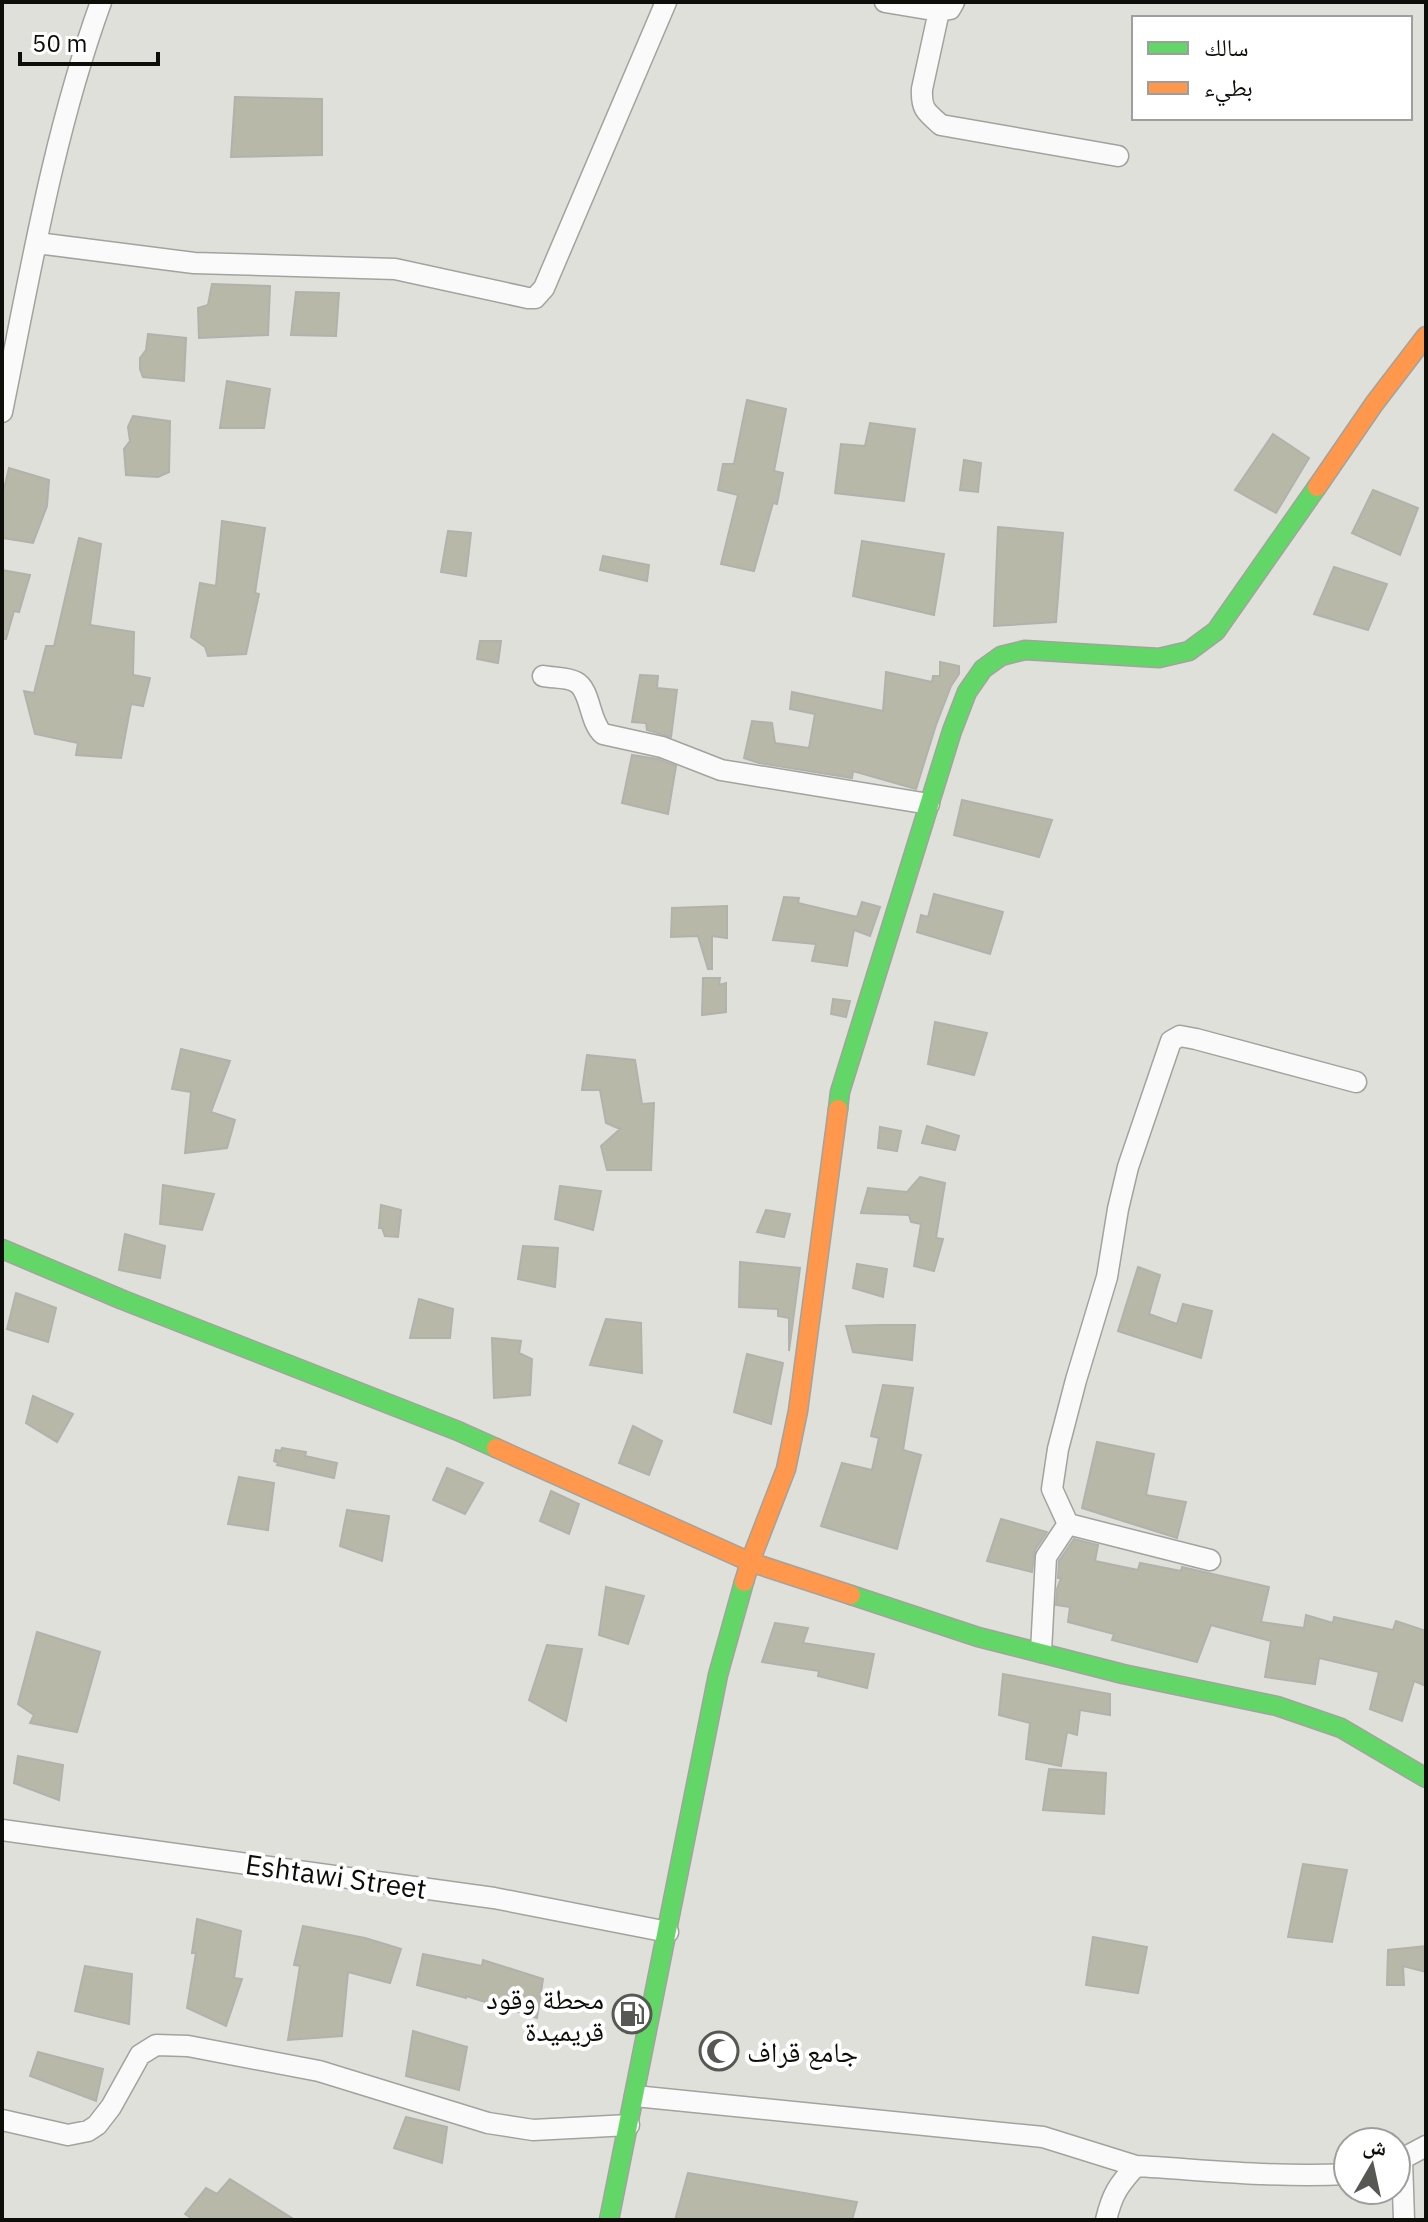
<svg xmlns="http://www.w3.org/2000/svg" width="1428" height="2222" viewBox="0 0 1428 2222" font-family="'IBM Plex Sans','Noto Naskh Arabic',sans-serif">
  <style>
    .building { fill: #b8b8a8; stroke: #b2b2ad; stroke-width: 2 }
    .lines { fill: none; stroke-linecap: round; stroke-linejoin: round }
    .street-casing { stroke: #a2a39e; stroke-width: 23 }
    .fast-casing { stroke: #a2a39e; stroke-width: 21 }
    .slow-casing { stroke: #a2a39e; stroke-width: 21 }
    .street { stroke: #fafafa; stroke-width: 20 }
    .fast { stroke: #63d668; stroke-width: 18 }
    .slow { stroke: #ff974d; stroke-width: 18 }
    .labels { text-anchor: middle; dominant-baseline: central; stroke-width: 8; stroke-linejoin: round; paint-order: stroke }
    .street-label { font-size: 28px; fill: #0d0e0a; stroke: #fff }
    .poi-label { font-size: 28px; fill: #0d0e0a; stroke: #fff; text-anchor: end }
  </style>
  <rect width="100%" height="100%" fill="#e0e0db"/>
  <path class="building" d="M235 97 322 99V155L231 157Z
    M212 284 270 286 268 335 199 338 198 308 208 305Z
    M296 292 339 293 336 336 291 335Z
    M148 334 186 338 184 381 143 377 140 369V358L146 350Z
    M227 381 270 389 264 428H220Z
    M747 400 786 409 774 471 783 473 777 504 773 503 754 571 721 564 738 495 718 490 723 464H734Z
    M133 416 170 421 169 472 158 477 126 475 124 449 130 441 128 427Z
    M870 423 915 429 904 501 835 493 841 444 865 446Z
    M1273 434 1309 458 1276 513 1235 490Z
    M964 460 981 463 978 492 960 490Z
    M9 468 49 480 47 506 33 543 2 538V497Z
    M1373 490 1418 508 1400 555 1352 533Z
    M222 521 265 528 255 593 259 594 246 654 208 656 205 647 191 637 200 583 216 586Z
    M998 527 1063 533 1056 622 994 626Z
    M448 531 471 533 466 576 441 572Z
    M79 538 101 544 90 625 134 632 133 675 150 678 143 706 131 704 121 758 76 755 78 743 35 734 24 691 34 693 46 646H54Z
    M862 541 944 554 934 615 853 596Z
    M603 556 649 565 647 581 600 570Z
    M1334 567 1387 584 1368 630 1314 614Z
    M2 570 30 575 19 612 14 611 6 639H2Z
    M480 641H501L498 663 477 659Z
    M940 662 959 666V674L951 686 936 725 916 789 853 771 852 778 759 763 744 758 752 721 772 723 775 743 809 748 815 714 790 709 792 692 883 711 886 672 932 682 933 676H940Z
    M640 675 658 676 657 688 677 690 671 737 647 730 646 723 632 722Z
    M632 755 658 759 676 766 668 814 622 803Z
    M962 800 1052 820 1039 857 954 835Z
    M934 894 1003 912 990 954 917 932 921 915 928 917Z
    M784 897 799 898 798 903 857 917 862 902 880 907 870 936 854 930 847 966 812 961 816 944 773 940Z
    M727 906V938L712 936V969H708L698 936 671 937 672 908Z
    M703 978H720L719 985 726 983V1012L702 1015Z
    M833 999 850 1001 846 1017 831 1014Z
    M935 1022 987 1033 974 1075 928 1064Z
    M181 1049 230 1061 211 1112 235 1120 227 1148 185 1153 191 1092 172 1089Z
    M587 1055 635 1060 642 1104 654 1103 651 1170H607L601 1146 620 1129 606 1123 600 1090H582Z
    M927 1126 959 1136 955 1150 922 1143Z
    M880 1127 901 1131 897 1151 878 1148Z
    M920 1177 945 1183 936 1238 943 1239 934 1271 914 1266 921 1224 911 1222 909 1215 861 1213 868 1188 907 1192Z
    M163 1185 214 1194 202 1230 160 1224Z
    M560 1186 601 1191 593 1230 555 1219Z
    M381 1205 401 1210 398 1237 385 1236 382 1228H379Z
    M766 1210 790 1214 784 1237 757 1232Z
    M125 1234 165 1246 160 1278 119 1270Z
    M523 1246 558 1248 555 1287 518 1279Z
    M740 1262 800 1268 789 1351V1318L778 1316V1309L739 1307Z
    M857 1264 887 1269 883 1297 853 1288Z
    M1138 1267 1160 1275 1149 1314 1177 1324 1183 1304 1212 1311 1201 1358 1118 1331Z
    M16 1293 56 1308 48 1342 7 1329Z
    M419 1299 453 1309 450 1338H410Z
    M606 1319 641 1323 642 1373 590 1365Z
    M879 1325H915L912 1360 853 1352 846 1326Z
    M492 1338 521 1341 519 1353 532 1359 530 1395 494 1398Z
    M747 1354 783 1363 771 1424 734 1412Z
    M883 1385 913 1388 903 1450 921 1455 897 1549 821 1526 842 1463 872 1470 879 1438 871 1436Z
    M33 1396 73 1414 57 1442 26 1423Z
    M633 1426 662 1441 649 1475 619 1463Z
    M1097 1442 1154 1454 1146 1495 1186 1502 1177 1538 1082 1508Z
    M282 1448 306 1452 305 1456 337 1463 334 1478 277 1465 278 1463 274 1461 276 1450 281 1451Z
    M447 1468 483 1483 465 1514 433 1500Z
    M239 1477 274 1483 268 1530 228 1524Z
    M551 1491 579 1504 569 1534 540 1521Z
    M347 1510 389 1516 382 1561 340 1546Z
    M1001 1519 1047 1532 1035 1550 1032 1572 987 1561Z
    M1074 1539 1098 1545 1095 1561 1138 1570 1140 1563 1181 1571 1182 1567 1269 1587 1261 1622 1304 1628 1306 1615 1333 1623 1334 1617 1393 1630 1396 1621 1426 1631V1686L1414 1681 1402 1721 1370 1709 1379 1672 1319 1658 1315 1684 1265 1677 1271 1641 1211 1625 1197 1662 1112 1640 1114 1634 1068 1622 1070 1607 1056 1605 1057 1589 1061 1578H1058L1059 1561Z
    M606 1587 644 1596 628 1644 599 1635Z
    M775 1623 808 1628 803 1643 874 1654 867 1688 818 1676 819 1671 762 1662Z
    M37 1632 100 1652 77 1732 30 1723 34 1715 18 1704Z
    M547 1645 582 1649 566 1721 529 1700Z
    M1003 1674 1110 1694V1715L1080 1710 1077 1735 1067 1732 1061 1766 1026 1759 1030 1723 999 1715Z
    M18 1756 63 1765 59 1800 14 1783Z
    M1049 1769 1106 1773 1104 1814 1043 1810Z
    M1303 1864 1347 1870 1332 1942 1288 1937Z
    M197 1919 241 1931 234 1978 242 1979 226 2026 187 2008 196 1953H192Z
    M303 1926 365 1938 401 1949 390 1983 348 1972 342 2036 288 2040 300 1966 294 1965Z
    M1093 1937 1147 1947 1138 1993 1086 1985Z
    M1426 1946V1972L1403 1966 1404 1985H1387L1388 1950Z
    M423 1954 482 1966 483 1960 543 1979 537 2018 466 1996V1998L417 1985Z
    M85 1966 132 1974 129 2024 75 2011Z
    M413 2031 467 2047 459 2090 406 2076Z
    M38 2052 103 2069 96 2101 30 2076Z
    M406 2117 447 2127 442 2163 394 2148Z
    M688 2173 857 2202 852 2220H675Z
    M230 2179 295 2220H194L185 2214 206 2188 217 2194Z"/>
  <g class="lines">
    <defs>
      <path id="street" d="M885 2 939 11 950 9 954 2
        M939 11 922 89C921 109 926 112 941 125L1118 156
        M37 243 194 263 395 269 528 298H535L544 288 666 2
        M2 412C30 275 53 134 101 2
        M543 676C553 678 568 677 576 682 591 690 589 722 603 734L662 747 721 770 929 804
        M1068 1524 1210 1560
        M1041 1652 1046 1557 1068 1524 1052 1489 1058 1449 1076 1380 1107 1277 1118 1209 1128 1167 1171 1041 1180 1036 1196 1039 1356 1082
        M2 1830 494 1898 668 1932
        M635 2096 1043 2137 1136 2166
        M2 2120 68 2135 88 2131 97 2125 111 2107 140 2055 156 2045 188 2046 319 2071 488 2123 533 2130 629 2125
        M1402 2160 1404 2220
        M1396 2162 1426 2146
        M1106 2220C1112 2195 1118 2185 1136 2166 1206 2170 1278 2178 1348 2174"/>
      <path id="fast" d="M838 1109 840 1092 952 731 967 692 983 669 1001 656 1025 650 1159 658 1189 651 1216 631 1317 487
        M2 1249 123 1300 458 1431 496 1448
        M851 1595 978 1637 1123 1674 1277 1706 1341 1728 1426 1778
        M609 2220 718 1675 744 1582"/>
      <path id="slow" d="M1317 487 1374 404 1426 336
        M496 1448 750 1562 851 1595
        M744 1582 750 1562 786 1469 798 1411 838 1109"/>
    </defs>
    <use href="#street" class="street-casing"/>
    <use href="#fast" class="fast-casing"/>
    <use href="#slow" class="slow-casing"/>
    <use href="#street" class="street"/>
    <use href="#fast" class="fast"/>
    <use href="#slow" class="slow"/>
  </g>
  <defs>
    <symbol id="fuel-ring" viewBox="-11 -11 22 22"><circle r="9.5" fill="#fff" stroke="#575853" stroke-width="1.5"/><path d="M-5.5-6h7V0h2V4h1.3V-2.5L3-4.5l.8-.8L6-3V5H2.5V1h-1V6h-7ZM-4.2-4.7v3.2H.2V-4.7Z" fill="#575853"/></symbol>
    <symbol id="mosque-ring" viewBox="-11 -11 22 22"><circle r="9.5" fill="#fff" stroke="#575853" stroke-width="1.5"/><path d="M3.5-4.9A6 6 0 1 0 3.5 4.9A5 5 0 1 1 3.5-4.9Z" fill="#575853"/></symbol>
  </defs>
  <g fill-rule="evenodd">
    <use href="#fuel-ring" x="610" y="1992" width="44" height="44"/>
    <use href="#mosque-ring" x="697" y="2029" width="44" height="44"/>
  </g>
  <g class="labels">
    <g class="street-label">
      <text transform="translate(336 1876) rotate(8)">Eshtawi Street</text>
    </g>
    <g class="poi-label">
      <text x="604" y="1998">محطة وقود<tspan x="604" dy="32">قريميدة</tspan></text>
      <text x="747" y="2051" text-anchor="start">جامع قراف</text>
    </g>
  </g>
  <rect width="1428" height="2222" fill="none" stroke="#0d0e0a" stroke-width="8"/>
  <rect x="1132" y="16" width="280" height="104" fill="#ffffff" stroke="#9e9f9d" stroke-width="2"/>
  <rect x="1148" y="42" width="40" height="12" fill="#63d668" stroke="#9e9f9d" stroke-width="2"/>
  <text x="1204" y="56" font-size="24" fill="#0d0e0a">سالك</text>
  <rect x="1148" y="82" width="40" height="12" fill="#ff974d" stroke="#9e9f9d" stroke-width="2"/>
  <text x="1204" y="96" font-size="24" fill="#0d0e0a">بطيء</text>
  <g transform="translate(1372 2166) rotate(9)"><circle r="38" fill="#ffffff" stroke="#9e9f9d" stroke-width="2"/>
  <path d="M0-6L14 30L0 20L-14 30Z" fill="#575853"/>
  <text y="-12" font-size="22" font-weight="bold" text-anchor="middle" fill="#0d0e0a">ش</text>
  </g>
  <path d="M20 52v12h138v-12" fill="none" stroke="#0d0e0a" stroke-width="4"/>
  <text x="32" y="52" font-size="24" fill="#0d0e0a" stroke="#ffffff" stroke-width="6" paint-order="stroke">50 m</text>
</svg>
